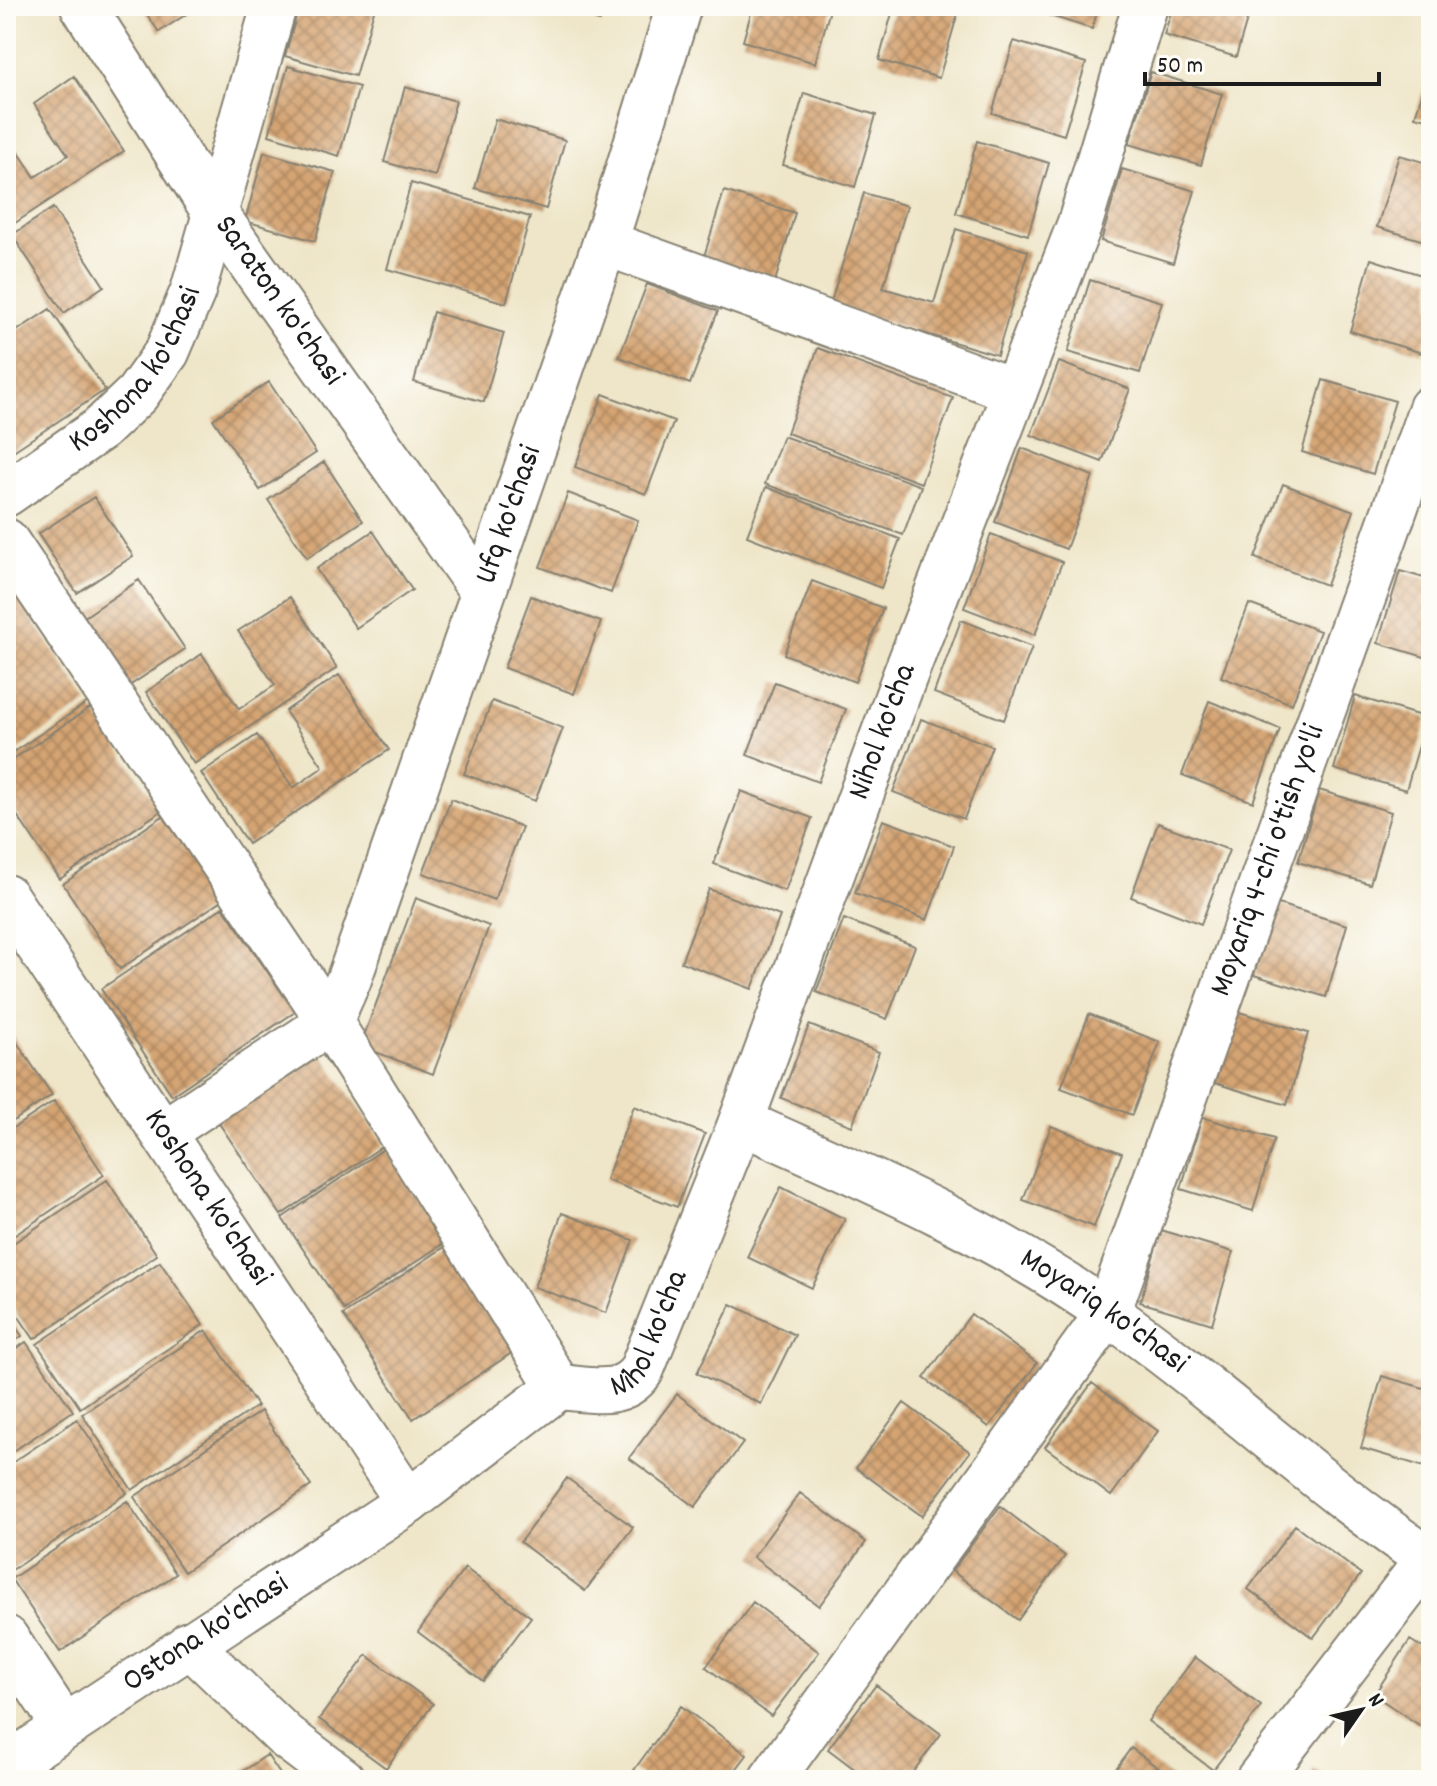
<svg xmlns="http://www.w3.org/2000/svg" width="1437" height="1786" viewBox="0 0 1437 1786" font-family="Dekko,sans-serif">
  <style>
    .building { fill: url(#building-cross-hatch) }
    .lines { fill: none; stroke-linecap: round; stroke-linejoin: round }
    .minor-casing { stroke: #868172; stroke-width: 48 }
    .minor { stroke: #fff; stroke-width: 44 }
    .labels { text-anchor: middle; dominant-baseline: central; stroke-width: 6; stroke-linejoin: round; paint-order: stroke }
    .street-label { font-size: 32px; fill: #1c1c1c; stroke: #fdfcf7 }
  </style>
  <defs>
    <pattern id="building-cross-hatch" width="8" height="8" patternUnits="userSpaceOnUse" patternTransform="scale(2)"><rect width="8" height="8" fill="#d5a473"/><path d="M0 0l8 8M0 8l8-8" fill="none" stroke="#ac855e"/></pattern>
  </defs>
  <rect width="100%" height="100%" fill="#fdfcf7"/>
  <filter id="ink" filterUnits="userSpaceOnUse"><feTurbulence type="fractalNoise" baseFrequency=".0125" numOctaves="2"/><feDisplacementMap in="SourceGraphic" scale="16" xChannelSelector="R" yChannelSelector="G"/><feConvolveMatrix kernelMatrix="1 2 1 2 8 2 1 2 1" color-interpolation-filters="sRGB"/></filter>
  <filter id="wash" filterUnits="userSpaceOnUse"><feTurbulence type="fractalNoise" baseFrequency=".006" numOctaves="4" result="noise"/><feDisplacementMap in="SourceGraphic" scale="32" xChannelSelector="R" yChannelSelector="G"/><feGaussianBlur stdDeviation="1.8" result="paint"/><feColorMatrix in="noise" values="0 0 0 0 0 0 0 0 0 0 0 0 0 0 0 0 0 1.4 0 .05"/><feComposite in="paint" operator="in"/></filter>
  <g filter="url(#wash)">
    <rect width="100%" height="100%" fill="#efe6c9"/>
    <g id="blocks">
      <path class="building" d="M141 6H199L159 32Z
        M299 6 375 7 355 76 285 56Z
        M550 6H603L599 21Z
        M753 6H831L815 63 743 41Z
        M894 6H960L939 78 879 60Z
        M1019 6H1099L1092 29Z
        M1173 6H1251L1236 57 1164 35Z
        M1014 41 1086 63 1064 135 992 113Z
        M288 66 359 87 339 156 269 135Z
        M1431 66V120L1415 116Z
        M1151 72 1222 94 1201 165 1129 144Z
        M74 76 124 151 6 229V133L35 177 68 155 34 104Z
        M405 87 456 101 435 176 384 162Z
        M804 93 876 115 855 187 783 165Z
        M495 119 565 140 546 209 475 188Z
        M977 141 1049 163 1028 235 956 213Z
        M264 152 335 172 315 241 245 221Z
        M1399 155 1431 164V243L1377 227Z
        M1122 169 1195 191 1173 263 1101 241Z
        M411 183 530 217 506 303 387 269Z
        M724 191 795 213 774 285 702 263Z
        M864 193 907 206 883 288 934 303 956 229 1028 251 997 355 830 305Z
        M53 208 104 286 64 313 12 235Z
        M1371 259 1431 278V322L1422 353 1350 331Z
        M1090 280 1162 302 1140 373 1068 352Z
        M647 284 718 311 690 384 619 357Z
        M50 309 105 390 6 456V338Z
        M433 312 504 333 484 402 414 382Z
        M818 348 953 398 921 483 787 433Z
        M1059 362 1130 389 1102 462 1031 435Z
        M1323 380 1395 401 1373 474 1302 452Z
        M269 382 316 453 260 490 213 419Z
        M603 394 674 421 646 494 575 467Z
        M783 436 921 486 903 535 765 484Z
        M1022 448 1093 476 1066 549 995 522Z
        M324 462 363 521 307 558 268 500Z
        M1283 484 1354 511 1326 585 1255 558Z
        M766 487 900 539 881 588 747 536Z
        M568 493 638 520 611 593 540 567Z
        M94 497 133 556 77 593 38 534Z
        M373 531 412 590 356 628 316 569Z
        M991 534 1062 562 1035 635 964 608Z
        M1400 571 1431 580V659L1378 643Z
        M6 580 88 702 6 757Z
        M139 580 185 649 129 686 83 618Z
        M812 581 883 608 855 682 784 654Z
        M531 596 601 622 574 694 504 668Z
        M290 597 337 668 194 764 146 692 202 654 239 709 275 685 238 631Z
        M1249 604 1320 631 1292 704 1221 677Z
        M961 620 1032 647 1004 720 934 693Z
        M339 675 389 750 248 844 201 773 257 735 293 788 323 767 285 711Z
        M775 682 846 709 818 782 747 755Z
        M1355 696 1427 718 1406 790 1334 769Z
        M492 701 563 728 535 801 464 774Z
        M1209 701 1280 729 1253 802 1182 775Z
        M91 707 161 811 60 879 6 799V764Z
        M921 719 992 746 964 819 893 792Z
        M1319 790 1391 812 1370 884 1298 862Z
        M741 791 812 818 785 891 714 864Z
        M451 799 522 827 494 900 423 873Z
        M163 816 221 901 120 969 63 884Z
        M883 820 954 846 927 920 855 893Z
        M1158 823 1229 850 1201 924 1131 897Z
        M709 889 780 916 752 989 681 962Z
        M416 898 489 926 433 1074 360 1046Z
        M1275 903 1347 925 1326 997 1254 975Z
        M223 907 295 1012 172 1095 101 989Z
        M844 919 915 946 887 1019 816 992Z
        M1236 1011 1308 1033 1287 1105 1215 1083Z
        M1089 1014 1160 1042 1132 1115 1061 1088Z
        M809 1025 879 1052 852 1126 781 1098Z
        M6 1026 52 1095 6 1126Z
        M315 1044 384 1145 281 1215 212 1113Z
        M54 1101 104 1175 6 1241V1133Z
        M634 1106 705 1134 677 1207 606 1180Z
        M1202 1117 1274 1139 1253 1211 1181 1189Z
        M1051 1126 1122 1153 1094 1227 1023 1200Z
        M385 1148 447 1241 344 1310 282 1218Z
        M107 1180 157 1255 34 1339 6 1298V1248Z
        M781 1187 845 1219 812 1288 747 1257Z
        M562 1213 633 1240 606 1313 534 1287Z
        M1161 1230 1233 1252 1212 1324 1140 1302Z
        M449 1244 519 1348 413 1419 343 1315Z
        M160 1262 203 1325 80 1408 37 1344Z
        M1430 1267H1431V1293L1423 1291Z
        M731 1304 795 1335 761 1404 697 1373Z
        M6 1313 22 1336 6 1347Z
        M971 1314 1037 1363 989 1427 924 1378Z
        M206 1330 257 1406 132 1490 82 1414Z
        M26 1342 73 1411 6 1456V1356Z
        M1382 1376 1431 1390V1469L1361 1448Z
        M1092 1383 1158 1431 1111 1496 1045 1447Z
        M677 1394 743 1443 695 1507 629 1458Z
        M904 1403 970 1452 922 1516 856 1468Z
        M261 1411 311 1486 184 1572 134 1497Z
        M77 1419 127 1493 6 1574V1467Z
        M567 1478 633 1527 585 1591 520 1542Z
        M800 1493 866 1542 819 1606 753 1557Z
        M127 1501 176 1574 60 1652 11 1579Z
        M1000 1506 1065 1556 1018 1620 952 1571Z
        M1295 1525 1361 1574 1313 1638 1248 1589Z
        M465 1568 531 1617 483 1681 418 1632Z
        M753 1602 819 1652 771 1716 706 1667Z
        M1410 1640 1431 1653V1733L1374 1695Z
        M367 1655 433 1704 386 1768 319 1719Z
        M1195 1657 1261 1706 1213 1770 1148 1721Z
        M876 1685 941 1734 907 1780H869L828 1749Z
        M681 1706 747 1755 728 1780H647L634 1770Z
        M1131 1748 1175 1780H1108Z
        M267 1755 284 1780H230Z
        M1314 1769 1331 1780H1307Z"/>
    </g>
  </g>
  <g filter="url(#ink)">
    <use href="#blocks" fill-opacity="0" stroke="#868172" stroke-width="2"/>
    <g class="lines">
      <defs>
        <g id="minor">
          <path id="s1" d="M83 6 213 210 482 591"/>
          <path d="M605 243 1015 391"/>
          <path id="s2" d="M6 494 100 429 137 394 167 352 193 291 274 6"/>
          <path d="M6 541 330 1022 559 1387"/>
          <path id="s3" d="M6 897 408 1502"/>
          <path id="s4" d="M330 1022 349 979 605 243 679 6"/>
          <path id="s5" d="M741 1122C867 1178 995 1233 1108 1313 1219 1390 1318 1486 1431 1561"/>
          <path d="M165 1131 330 1022"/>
          <path id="s6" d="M559 1387C590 1389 622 1399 641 1371L741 1122 904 678 1080 223 1145 6"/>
          <path d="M6 1638 64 1726"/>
          <path d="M189 1644 285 1736 343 1780"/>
          <path id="s7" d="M6 1766 408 1502 559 1387"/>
          <path id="s8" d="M771 1780 1108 1313 1431 408"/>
          <path d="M1258 1780 1431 1555"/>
        </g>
      </defs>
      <use href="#minor" class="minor-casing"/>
      <use href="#minor" class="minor"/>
    </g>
  </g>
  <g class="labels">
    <g class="street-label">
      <text stroke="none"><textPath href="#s1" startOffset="354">Saraton ko'chasi</textPath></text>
      <text stroke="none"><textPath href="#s2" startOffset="184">Koshona ko'chasi</textPath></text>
      <text stroke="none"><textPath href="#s4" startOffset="538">Ufq ko'chasi</textPath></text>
      <text stroke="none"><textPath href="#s6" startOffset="772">Nihol ko'cha</textPath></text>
      <text stroke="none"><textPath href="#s8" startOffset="1056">Moyariq 4-chi o'tish yo'li</textPath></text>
      <text stroke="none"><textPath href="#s3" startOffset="362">Koshona ko'chasi</textPath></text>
      <text stroke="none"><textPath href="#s5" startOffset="410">Moyariq ko'chasi</textPath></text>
      <text stroke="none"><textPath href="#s6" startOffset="124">Nihol ko'cha</textPath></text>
      <text stroke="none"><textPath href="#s7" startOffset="240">Ostona ko'chasi</textPath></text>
    </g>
  </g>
  <rect width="1437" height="1786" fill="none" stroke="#fdfcf7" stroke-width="32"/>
  <g transform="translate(1361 1710) rotate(56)" stroke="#fdfcf7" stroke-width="6" paint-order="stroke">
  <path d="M0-6L14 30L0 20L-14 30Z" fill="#1c1c1c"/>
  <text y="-12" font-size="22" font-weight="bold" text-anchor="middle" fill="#1c1c1c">N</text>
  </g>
  <path d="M1145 72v12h234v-12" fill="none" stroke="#1c1c1c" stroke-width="4"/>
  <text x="1157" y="72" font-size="24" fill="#1c1c1c" stroke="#fdfcf7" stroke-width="6" paint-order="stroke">50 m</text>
</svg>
